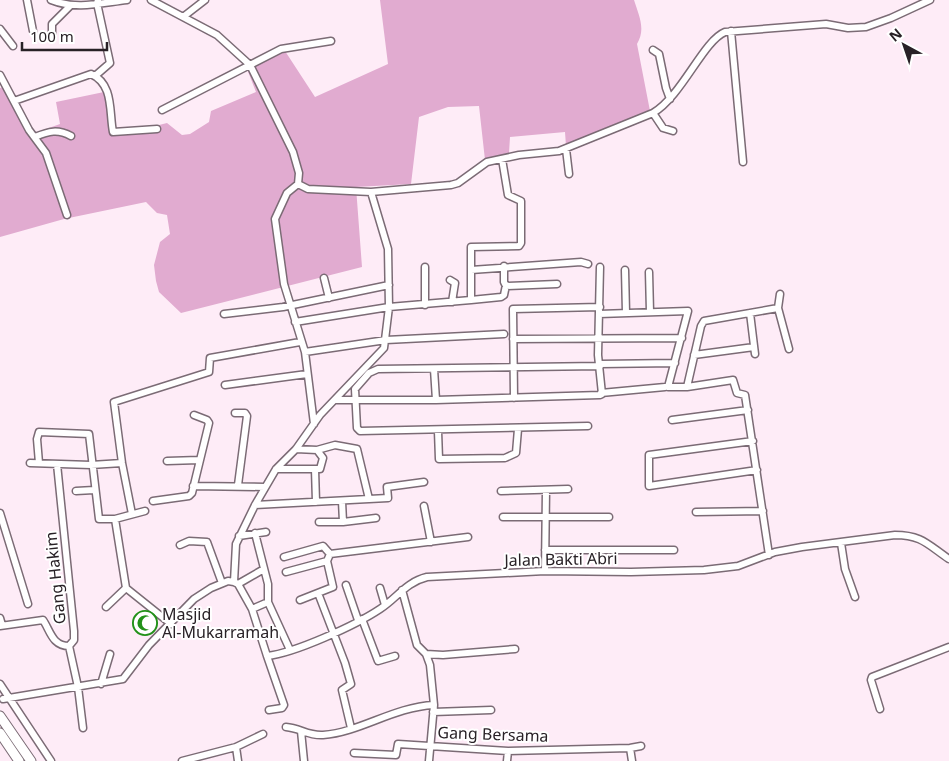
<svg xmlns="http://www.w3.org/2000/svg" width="949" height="761" viewBox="0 0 949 761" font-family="'Noto Sans',sans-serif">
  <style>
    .green { fill: #e1abd0 }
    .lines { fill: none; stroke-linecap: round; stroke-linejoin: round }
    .minor-casing { stroke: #7b6b75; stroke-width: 9 }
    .highway-casing { stroke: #7b6b75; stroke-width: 11 }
    .minor { stroke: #fff; stroke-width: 6 }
    .highway { stroke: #fff; stroke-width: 9 }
    .labels { text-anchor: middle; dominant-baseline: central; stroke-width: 4; stroke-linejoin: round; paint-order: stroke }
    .street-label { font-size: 16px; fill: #282126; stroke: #fff }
    .poi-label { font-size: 16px; fill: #282126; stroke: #fff; text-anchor: start }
  </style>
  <rect width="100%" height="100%" fill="#feecf7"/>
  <path class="green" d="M380 0H634C639 16 646 29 637 44L650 111 566 146 565 132 510 137 509 153 485 160 479 106 448 107 419 117 411 184 356 187 362 267 181 313 159 292 156 281 154 265 160 242 170 234 167 215 157 213 146 202 64 219 0 237V88L4 87 32 134 60 124 56 102 104 92 111 135 159 130V125L167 123 182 135 190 134 209 122 211 111 256 92 247 69 285 51 315 97 388 64Z"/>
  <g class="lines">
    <defs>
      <path id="minor" d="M27 0 33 31
        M51 0C76 10 101 3 127 0
        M151 0 217 35 250 65 293 152 299 173 298 184 308 189 371 192 388 249 389 307 384 348 320 415 296 449 276 469 255 505 236 544 234 582
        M183 17 205 0
        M0 29 13 46
        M731 31 743 162
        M52 38V24L70 6
        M653 50 659 54 666 88 670 99
        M0 75 29 130 46 153 67 215
        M95 76 110 63 97 3 98 0
        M14 101 91 74C114 84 109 112 113 132L157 129
        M162 110 281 49 331 41
        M653 113 663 128 673 131
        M35 137C49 131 58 129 71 136
        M566 149 569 174
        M298 184 287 193 275 219 284 284 305 352 314 424
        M371 192 451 185 458 183 487 162 519 155 559 151 653 113C682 96 703 41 725 32L826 24 848 28 866 27 891 18 930 0
        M504 266V282L506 286 557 284
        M425 267V305
        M471 270 581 262 588 264
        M625 270 626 313
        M649 272 650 312
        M324 278 329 298
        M450 280 455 283 452 302
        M780 294 778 308 789 349
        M471 300 501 297 504 295 506 285
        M750 313 755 354
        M224 314 283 307 389 285
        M599 314 688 311 668 387H687L733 380 737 393 745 395 769 555
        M295 322 389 307 471 300V247L519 246 521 243V201L508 195 502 159
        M513 339 682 338
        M305 352 386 340 504 334
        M694 355 754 347
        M600 364 675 363
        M434 369 436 400
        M225 385 307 374
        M687 387 701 326 704 321 778 308
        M601 393 665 387
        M514 398 513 309 600 307
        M336 400H436L600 395 602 394 598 355 600 267
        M235 413H245L247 416 238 485
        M672 420 748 410
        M588 426 360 431 357 428 355 389 369 373 378 369 600 366
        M438 431 439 459 505 458 516 453 518 429
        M753 441 649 455V486L757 470
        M296 449 317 450 335 445 357 449 369 499 388 498 387 487 424 482
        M167 461 199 460
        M30 463 91 465 122 463
        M39 463 37 439 39 432 89 434 99 519H115L145 511
        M57 464 74 631V640L69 646 78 687 83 728
        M276 469H320L323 458 317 450
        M315 469 316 502
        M193 486 265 487
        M76 491 94 490
        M501 491 568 489
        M153 501 189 496 192 493 209 423 207 420 194 415
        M342 501 343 522
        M255 505 369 499
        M424 506 431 542
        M696 512 763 511
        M0 513 28 604
        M132 514 122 463 114 402 209 372 210 358 300 342
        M503 517H609
        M115 519 126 588 171 624
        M319 522H343L376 518
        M255 533 268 584V602L290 650
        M239 536 266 532
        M841 543 845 569 855 597
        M180 545 189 541 207 542 222 583
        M545 550H674
        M284 557 323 546 330 554
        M545 571 546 490
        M286 572 327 561
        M234 582 238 584 252 609 267 656C295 653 356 625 380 609 397 598 406 582 427 577L545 571 631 572 704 570 738 566 775 552 802 547 895 535C922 535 928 545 949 559
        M238 584 264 569
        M346 585 358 620
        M380 588 385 605
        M402 590 417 645 426 654 430 665 434 705 429 761
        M318 593 345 663 351 684 342 690 351 728
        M300 600 333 587 327 561 330 554 468 537
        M106 607 126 588
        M252 609 268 602
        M0 618 2 625
        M362 619 378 661 395 656
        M0 626 43 620C50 630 52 646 69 646
        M426 654 443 655 515 649
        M267 656 284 705 282 708 269 710
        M0 684 51 761
        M101 684 110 654
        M3 699 123 679 149 645 194 599 211 588 228 581 234 582
        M880 709 871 680 872 677 949 647
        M433 712 491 710
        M286 727C300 728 308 736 323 735 361 732 393 707 434 705
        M301 731 304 761
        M236 747 238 761
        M630 748 632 761
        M354 753 396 755 398 744 508 751 630 748 641 746
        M182 761 236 747 263 734
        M507 761 508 751"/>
      <path id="highway" d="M0 716 31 761
        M0 733 19 761"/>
    </defs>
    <use href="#minor" class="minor-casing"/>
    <use href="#highway" class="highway-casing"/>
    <use href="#minor" class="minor"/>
    <use href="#highway" class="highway"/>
  </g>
  <defs>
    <symbol id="mosque-ring" viewBox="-11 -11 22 22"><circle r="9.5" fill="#fff" stroke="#229119" stroke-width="1.5"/><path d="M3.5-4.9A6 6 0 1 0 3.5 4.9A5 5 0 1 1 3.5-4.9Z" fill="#229119"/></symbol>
  </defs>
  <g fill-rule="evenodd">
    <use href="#mosque-ring" x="131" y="609" width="28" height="28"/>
  </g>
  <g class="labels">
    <g class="street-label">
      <text transform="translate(561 559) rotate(-1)">Jalan Bakti Abri</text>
      <text transform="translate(55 578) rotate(-96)">Gang Hakim</text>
      <text transform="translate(493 734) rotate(2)">Gang Bersama</text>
    </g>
    <g class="poi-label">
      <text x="162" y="614">Masjid<tspan x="162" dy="18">Al-Mukarramah</tspan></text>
    </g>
  </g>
  <g transform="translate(904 45) rotate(320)" stroke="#ffffff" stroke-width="4" paint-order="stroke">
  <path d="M0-4L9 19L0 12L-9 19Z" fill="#282126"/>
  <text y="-8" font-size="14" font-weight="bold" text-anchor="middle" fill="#282126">N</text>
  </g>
  <path d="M22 42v8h85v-8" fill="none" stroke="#282126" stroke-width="2.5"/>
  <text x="30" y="42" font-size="15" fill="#282126" stroke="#ffffff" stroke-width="4" paint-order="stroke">100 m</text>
</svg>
